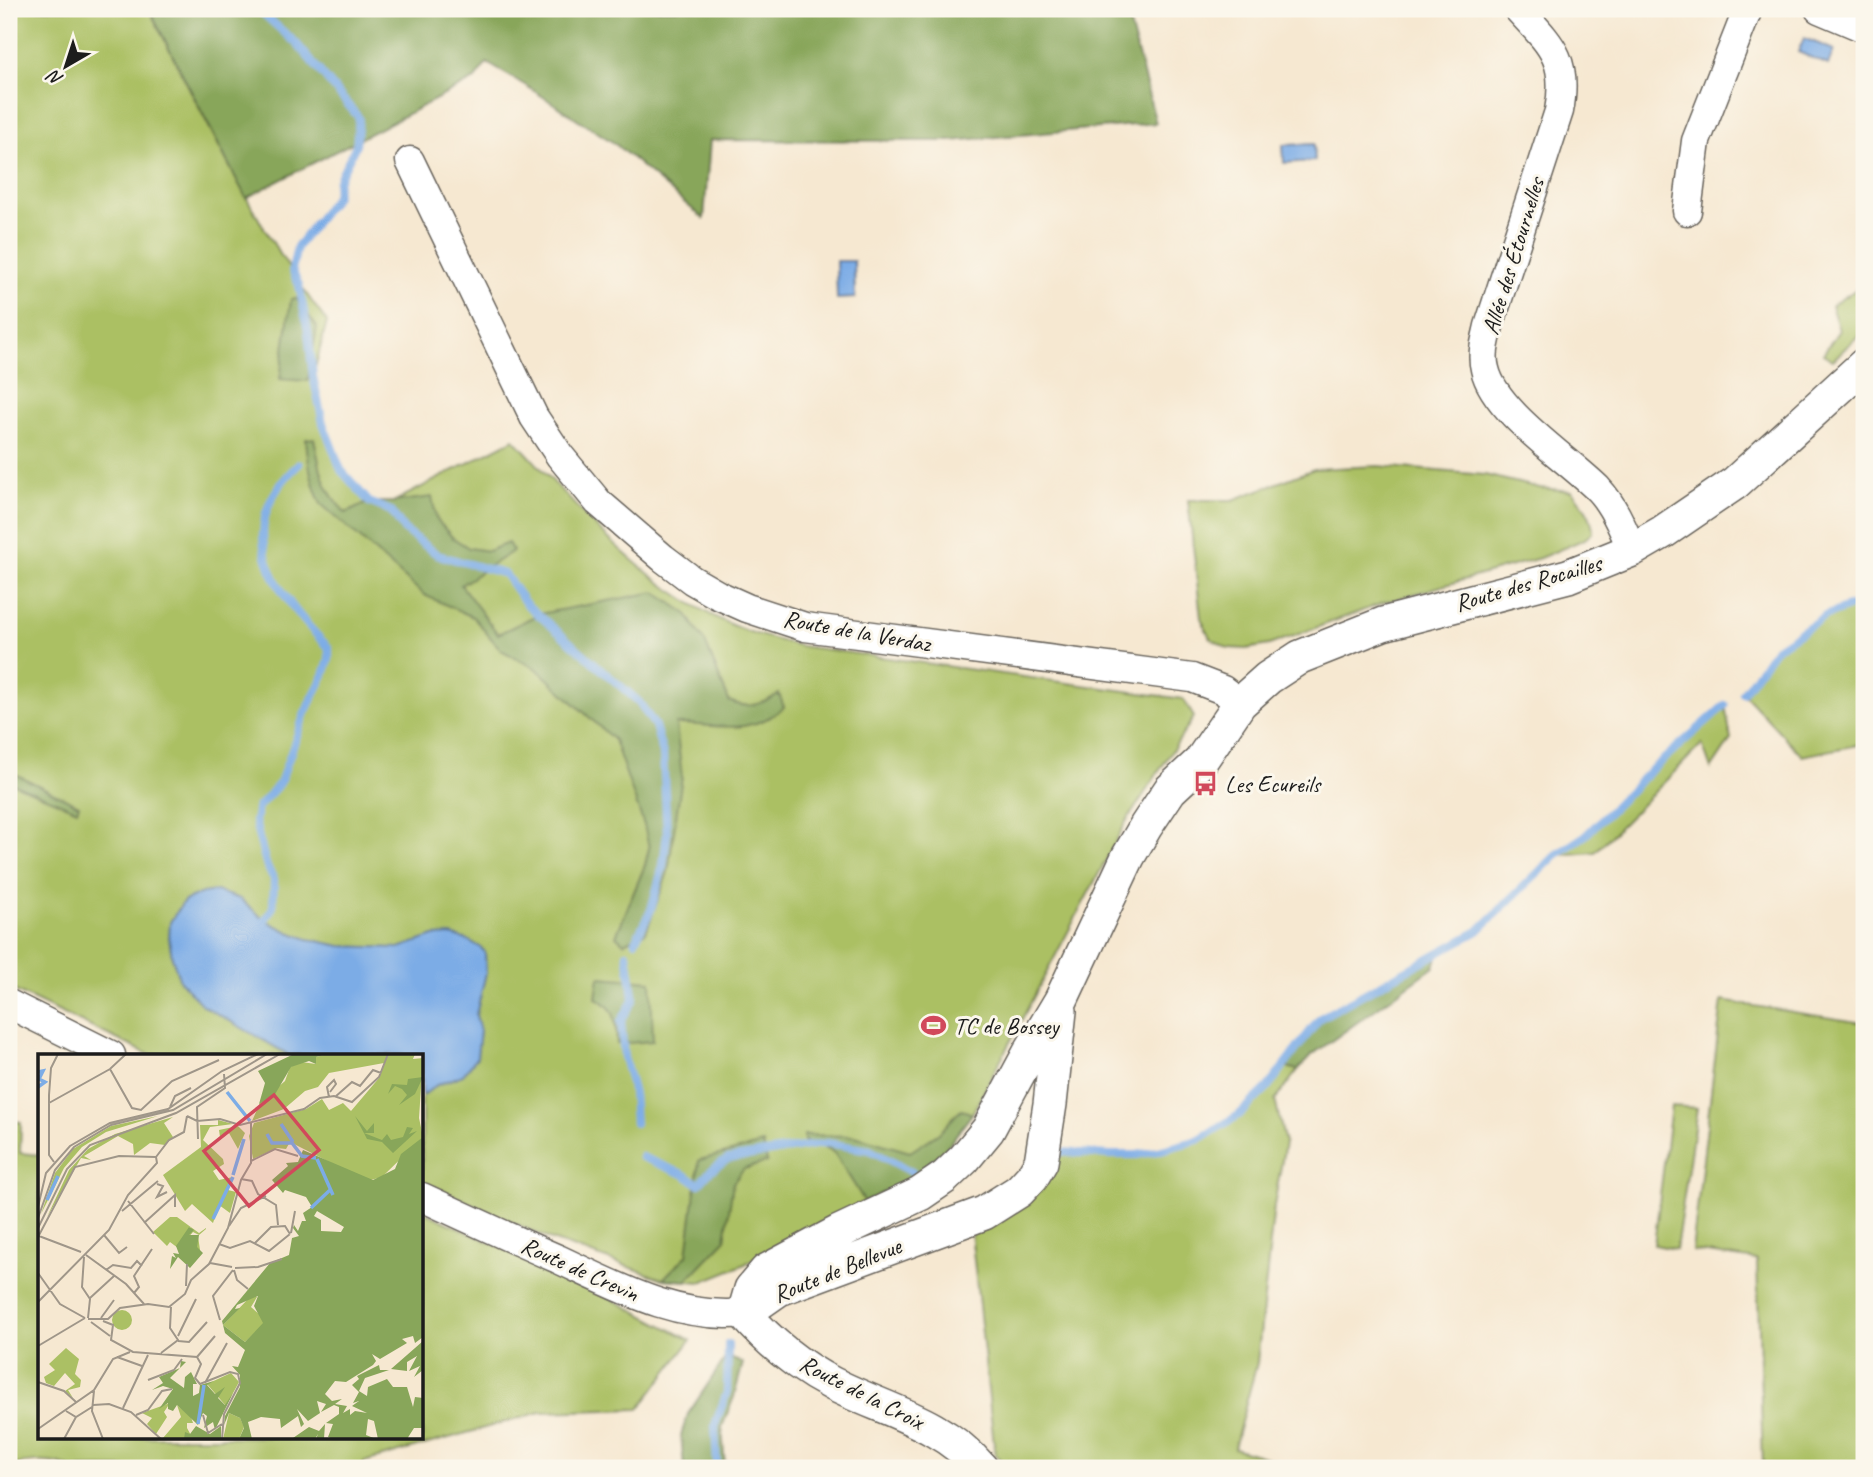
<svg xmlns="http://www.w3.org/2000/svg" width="1873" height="1477" viewBox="0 0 1873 1477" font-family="Caveat,sans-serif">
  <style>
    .green { fill: #abc064; stroke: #646e40; stroke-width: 2 }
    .forest { fill: #88a65a; stroke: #52613b; stroke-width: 2 }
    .water { fill: #7cace6; stroke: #4c6481; stroke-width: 2 }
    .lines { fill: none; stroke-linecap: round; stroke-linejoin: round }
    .stream { stroke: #7cace6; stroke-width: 8 }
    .minor-casing { stroke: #68635b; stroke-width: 31 }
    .tertiary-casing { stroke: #68635b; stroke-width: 36 }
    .minor { stroke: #fff; stroke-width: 28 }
    .tertiary { stroke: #fff; stroke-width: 33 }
    .labels { text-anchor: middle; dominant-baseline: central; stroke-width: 6; stroke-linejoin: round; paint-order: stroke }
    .street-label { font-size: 24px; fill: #1c1c1c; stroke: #fbf7ec }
    .poi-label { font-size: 24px; fill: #1c1c1c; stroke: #fbf7ec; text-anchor: start }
    .inset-river { fill: none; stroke: #7cace6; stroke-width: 3.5 }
    .inset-road { fill: none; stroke: #9f9689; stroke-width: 2 }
    .view { fill: #d1495b; fill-opacity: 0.15; stroke: #d1495b; stroke-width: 3.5 }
    .inset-edge { fill: none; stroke: #1c1c1c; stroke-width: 3.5 }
  </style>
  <rect width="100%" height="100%" fill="#fbf7ec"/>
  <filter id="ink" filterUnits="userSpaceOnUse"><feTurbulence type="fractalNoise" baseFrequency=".0143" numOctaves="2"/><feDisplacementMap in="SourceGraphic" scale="14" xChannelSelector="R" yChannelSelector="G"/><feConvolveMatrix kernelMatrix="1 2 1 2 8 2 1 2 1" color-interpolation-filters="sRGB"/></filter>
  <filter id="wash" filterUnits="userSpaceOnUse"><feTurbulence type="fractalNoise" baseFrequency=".00686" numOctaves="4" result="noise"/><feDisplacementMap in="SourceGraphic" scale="28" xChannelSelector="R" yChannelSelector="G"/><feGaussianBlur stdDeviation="1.57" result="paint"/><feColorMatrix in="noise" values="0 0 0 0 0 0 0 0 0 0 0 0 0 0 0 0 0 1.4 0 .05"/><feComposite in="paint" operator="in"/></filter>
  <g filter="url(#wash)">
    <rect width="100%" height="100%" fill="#f6e8d1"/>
    <path class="green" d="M9 9H149C204 115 254 227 327 322L313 376 323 423 341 470 369 502H393L514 439C580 510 646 590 739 628 759 636 780 641 801 646L1183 699 1194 717 1126 822 972 1114 946 1148 914 1176 743 1265 701 1282 663 1279 549 1239 422 1181V1055H150L9 988Z
      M1864 284V330L1833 360 1823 354 1839 330 1831 306Z
      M1378 466 1485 475 1540 488 1572 491C1581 502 1593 516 1593 532L1585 539 1540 558 1386 602 1269 645 1246 649 1228 648 1210 638 1201 618 1188 500H1233L1314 469Z
      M1864 601V751L1862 744 1802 756 1743 693 1775 649 1825 616Z
      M1725 705 1731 739 1711 769 1702 744 1595 852 1556 855 1586 835 1648 773Z
      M1722 1001 1864 1023V1468H1763L1757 1260 1692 1251Z
      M1283 1066 1298 1070 1275 1100 1285 1143 1274 1206 1257 1363 1234 1448 1301 1468H1007L995 1454 971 1232 1046 1181 1062 1152C1086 1154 1112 1157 1137 1155 1197 1150 1249 1115 1283 1066Z
      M1671 1106 1697 1108 1676 1249 1654 1245Z
      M9 1121 21 1122 20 1153 40 1155V1437H422V1211L610 1298 691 1340 639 1409 541 1412 364 1462 363 1468H70C53 1459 27 1461 9 1467Z"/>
    <path class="forest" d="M149 9H1126L1156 123 950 141 710 140 704 219 614 143 528 87 487 63 475 79 246 198Z
      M296 298 317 327 308 381 280 379 291 299Z
      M314 438C321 470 321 488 346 513L369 502H393L432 497 437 520 453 538 469 548 488 551 508 543 513 551 461 585 498 634 539 614 655 592 686 613 705 642 729 701C748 710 761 704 779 694L784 707C750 737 716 724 676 724L682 777 668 872 646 932 624 943 616 936 645 865 649 848 644 825 614 740 537 669 501 650 473 617 424 595 321 504C311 483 308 462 306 439Z
      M9 771 79 805 77 810 9 782Z
      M1438 953 1434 967 1312 1055 1298 1070 1283 1066 1320 1018 1400 972Z
      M599 977 651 981 653 1041 617 1044C615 1023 619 1009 596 998Z
      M961 1109 972 1114 946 1148 914 1176 865 1202 835 1154 829 1149 804 1141V1135L855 1136 910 1152 939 1133Z
      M763 1144 767 1162 744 1169 733 1183 725 1240 686 1281 663 1279 687 1255 699 1160Z
      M726 1357 743 1363 734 1397 722 1427 725 1468H684L681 1435 688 1414Z"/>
    <path class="water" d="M1804 38 1834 50 1828 65 1798 52Z
      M1314 144 1315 161 1284 163 1283 145Z
      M836 261H854L855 298 837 299Z
      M216 891 240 899 265 920 289 932 308 939 341 946 399 948 434 936 451 935 468 940 480 947 485 952 486 973 476 1015 480 1031 477 1057 463 1075 437 1085 422 1096V1055H289L202 1005 180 981 172 957 169 938 170 922 184 901 202 893Z"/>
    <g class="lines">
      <path class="stream" d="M258 9 297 44 359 118 356 145 338 181 336 196 297 247 292 270 299 285 308 331 313 376 323 423 341 470 369 502 391 511 404 530 438 555 505 574 526 604 639 702 655 726 663 754 667 834 663 866 651 910 635 941
        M1743 693 1775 649 1825 616 1864 601
        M265 920 273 907 274 879 267 867 259 838 255 821 258 807 280 783 305 713 324 675 329 660V648C275 593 228 529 299 464
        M627 954 634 999 621 1021 624 1057 633 1090 635 1123
        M1062 1152 1109 1155H1137L1158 1151 1198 1140 1239 1115 1269 1086 1320 1018 1478 931 1556 855 1586 835 1648 773 1725 705
        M642 1157 683 1174 699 1184 710 1171 728 1159 827 1143 870 1150 912 1172
        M717 1468 715 1425 727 1392 728 1344"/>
    </g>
  </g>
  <g filter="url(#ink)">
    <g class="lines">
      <defs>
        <path id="minor" d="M1518 9C1551 45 1569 59 1559 111L1489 326C1486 340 1481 354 1485 369 1494 411 1568 459 1598 489 1614 506 1623 529 1632 550
          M1819 9 1864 28
          M410 161 534 417 560 456 598 502 663 558 692 580 718 595 747 608 805 627 1192 678 1223 690 1240 703
          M1687 211 1696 141 1748 9
          M9 1004 111 1055
          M422 1197C467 1218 512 1239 558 1259 618 1287 677 1320 744 1313"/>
        <path id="tertiary" d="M749 1310 779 1289 984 1213 1019 1191 1032 1177 1041 1162 1050 1104 1060 1011
          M744 1313 751 1289 766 1271 839 1232 920 1194 945 1177 964 1159 988 1130 1030 1052 1061 1000 1128 857 1146 826 1170 790 1200 762 1240 703 1268 678 1300 657 1383 624 1568 576 1632 550 1663 532 1735 483 1864 365
          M744 1313C769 1342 798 1366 833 1384 884 1410 942 1422 981 1468"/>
      </defs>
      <use href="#minor" class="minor-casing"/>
      <use href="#tertiary" class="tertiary-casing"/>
      <use href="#minor" class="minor"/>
      <use href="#tertiary" class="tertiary"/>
    </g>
  </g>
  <defs>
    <symbol id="bus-bare" viewBox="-9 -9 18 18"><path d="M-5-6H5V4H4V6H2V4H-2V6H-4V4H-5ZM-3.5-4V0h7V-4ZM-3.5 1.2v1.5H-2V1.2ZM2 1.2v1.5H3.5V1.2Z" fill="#d1495b" stroke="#fbf7ec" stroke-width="2.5" paint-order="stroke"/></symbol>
    <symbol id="stadium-bare" viewBox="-9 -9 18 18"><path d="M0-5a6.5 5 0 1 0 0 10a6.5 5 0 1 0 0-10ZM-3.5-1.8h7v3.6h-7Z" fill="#d1495b" stroke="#fbf7ec" stroke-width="2.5" paint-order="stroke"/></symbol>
  </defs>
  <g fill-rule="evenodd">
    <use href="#bus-bare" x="1188" y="766" width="35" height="35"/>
    <use href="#stadium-bare" x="916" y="1008" width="35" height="35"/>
  </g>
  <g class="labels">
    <g class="street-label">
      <text transform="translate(1513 256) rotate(-73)">Allée des Étournelles</text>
      <text transform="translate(1528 583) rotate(-16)">Route des Rocailles</text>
      <text transform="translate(857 631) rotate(10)">Route de la Verdaz</text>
      <text transform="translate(580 1269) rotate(24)">Route de Crevin</text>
      <text transform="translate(837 1270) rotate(-22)">Route de Bellevue</text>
      <text transform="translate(862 1392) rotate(27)">Route de la Croix</text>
    </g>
    <g class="poi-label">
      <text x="1225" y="784">Les Ecureils</text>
      <text x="954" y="1026">TC de Bossey</text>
    </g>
  </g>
  <g transform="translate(38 1054)">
    <rect width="385" height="385" fill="#f6e8d1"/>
    <path d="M290 0H377L375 5 385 4 381 64 385 83 344 123 329 127 252 88 248 95 239 94 215 105 211 82 216 69 268 55 284 45 291 56 305 49 313 57 341 24 346 9 291 19 280 33 267 37 246 55 214 67 222 49 247 27 252 13 263 8 278 10V3ZM120 62 68 78 44 93 26 114 3 160 17 119 35 95 73 72ZM135 63 126 69 135 83 127 91 112 89 96 101 95 90 80 82 46 102 53 106 43 104 9 163 31 116 50 95 77 80ZM180 66 195 70 172 73 165 86 185 105 186 110 175 117 181 126 195 123 190 136 198 138 192 159 181 151 175 169 154 150 147 157 125 121 163 93 162 71H180ZM200 72 207 79 200 95 191 79 182 83 181 76ZM132 163H139L161 179 168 174V175L161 181 155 178 149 185 160 182 162 196 147 194 146 184 154 177 152 173 140 194 132 188 129 192 115 178ZM212 243H219L213 253 229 267 207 288 185 271ZM74 266a10 10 0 1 1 20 0a10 10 0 1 1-20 0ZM28 294 41 305 37 320 43 326 42 333 30 336 35 344 27 337 37 330 27 319 16 332 8 329 6 323 17 316 11 310ZM193 319 201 328 188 352 169 330ZM132 349 126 358 129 363 118 380 109 370 114 364 104 359ZM139 351 153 363 155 369H149V374L155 385 125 384 143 363ZM191 359 202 364 206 373 201 385H185Z" fill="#abc064"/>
    <path d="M256 0H290L278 3V10L271 7 253 13 236 42 221 50 227 29 220 17ZM385 23 377 40 361 51 369 41 364 35 357 32 350 40 354 30 369 31 370 25ZM317 62 329 77 336 69V79H326L344 86 349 80 353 86 365 83 369 73 375 74 371 80 379 77 355 99 344 88 329 85ZM385 83V283L377 289 375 282 364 285 369 289 342 305 334 300 338 307 335 311 308 328 297 327 287 340 294 347 304 345 297 350 309 352 305 359 312 355V361L317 357 329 359 314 352 321 347 315 349 321 338 314 331 321 325 319 322 341 311 342 316H351L327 324 321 337 329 342 330 333 349 325 355 333H369L375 353 377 343 385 344V374H376L369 385H340L336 367 330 365 328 381 338 385H295L290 383 295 370 288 369 301 360V353L296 351 283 358 288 350 279 347 282 359 270 367 259 355 266 370 263 373 260 362 243 374 242 365 223 363 210 368 214 385H201L206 374 202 364 191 359 186 371 187 362 202 333V321L194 312 200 313 207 296 187 279 184 267 232 209 251 201 254 184 261 182 255 174 256 171 260 177 264 167H268L265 159 274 153 268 143 247 136 245 139 234 126 250 112 248 109 260 108 265 96 335 126 357 115 363 100ZM279 157 306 173 303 178 283 177V166L276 162ZM220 242 216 252 225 269 207 288 185 271 202 254 197 255 199 251ZM151 173 156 176 151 181H161L159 193 165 199 152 214 140 203 132 215 134 202 138 204 135 199 141 200 138 192ZM385 287V316L376 323 382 312 371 317 379 302 369 308V317L353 315ZM143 307 148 308 132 324 146 334 147 323 153 318 159 330H155V342L161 339 162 331 176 327 169 331 177 340 187 333 180 344 187 351 195 339 177 376 175 368 166 374 169 362 165 359 160 371 139 351 135 357 130 355V349L121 355 135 335 125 332 114 336 125 329 121 323 142 314ZM287 370 286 385H278L280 380 277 385 255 384 271 373 281 377ZM158 372 172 380 183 372V385H146L147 378 152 380Z" fill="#88a65a" fill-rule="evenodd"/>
    <path class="inset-river" d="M0 18 5 17 1 25 7 28 0 33M189 38 212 67M243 70 255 88M229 80 234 89H254L264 102 278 104M279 105 295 141M195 121 206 85M9 146 20 122M273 154 292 136M175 165 195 123M160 370 166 331"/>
    <path class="inset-road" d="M72 15 94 54 103 56 134 27 181 6M291 43 289 33 296 26 298 30 292 38M297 43 314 28 322 32 335 16 343 19M11 49 72 15 88 0M132 53 137 42 153 34M149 62 159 67 182 65 202 71 266 55 282 44 296 42 314 48 341 23 350 0M160 85 159 53 187 34 186 20M118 103 131 86 146 78 149 62M213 107 237 95 260 102M16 108 11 101V41L13 14 20 0M203 125 214 127 220 140 238 151 240 171M119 130 125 132 119 143 129 138M90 147 116 180M0 153 8 119 32 92 72 69 130 55 184 17 220 0M84 157 120 127M0 164 17 116 36 93 73 71 135 56 229 0M106 169 137 141V153M191 172 203 154 228 142M0 174 29 115 52 91 138 59 242 0M253 179 257 157M66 181 81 199 89 193M1 182 43 198M0 183 37 113 81 102 118 103M217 189 233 173 247 172 252 180M181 190 192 194 212 187 231 197 252 180M48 201 88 230 106 250M46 203 44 233 52 245 50 264M172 209 194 213M197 214 220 213 244 205M68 216 75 211 93 214 99 207 104 212M196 216 199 226 210 235M0 219 22 250 47 264M148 232 149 210M96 239 101 233 96 222 114 195M52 244 76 222M0 248 71 176 90 141 119 109 118 103M63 264 76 246M50 265H70L82 254 110 250 131 253 147 240 153 226 171 210 190 174 203 126 213 109V69M182 266 175 242 195 216M65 267 75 271 73 286 95 298 159 303 163 310 157 324 162 330 192 318 200 320 202 329 186 360 184 385M53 268 72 282M140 282 158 245M140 287 151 288 169 268M0 292 47 264M123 299 140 286 132 274 133 253M79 303 104 312M159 303 177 282M110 326 136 316 144 305M0 328 26 337 38 348M167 329 189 289M56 337 54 357 65 385M55 351 71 350 93 358 123 385M85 354 110 301M28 357 38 363 54 353M98 361 110 356 124 337 134 335M165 361 170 379 184 370M0 375 56 336 75 305 92 298M26 385 38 363"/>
    <path class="view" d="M236 41 281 96 211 152 166 97Z"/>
    <rect width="385" height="385" class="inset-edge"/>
  </g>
  <rect width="1873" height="1477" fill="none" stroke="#fbf7ec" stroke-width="35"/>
  <g transform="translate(66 66) rotate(219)" stroke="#fbf7ec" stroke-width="5" paint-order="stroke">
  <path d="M0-5L12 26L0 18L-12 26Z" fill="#1c1c1c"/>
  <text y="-10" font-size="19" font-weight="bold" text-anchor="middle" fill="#1c1c1c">N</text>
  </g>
</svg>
